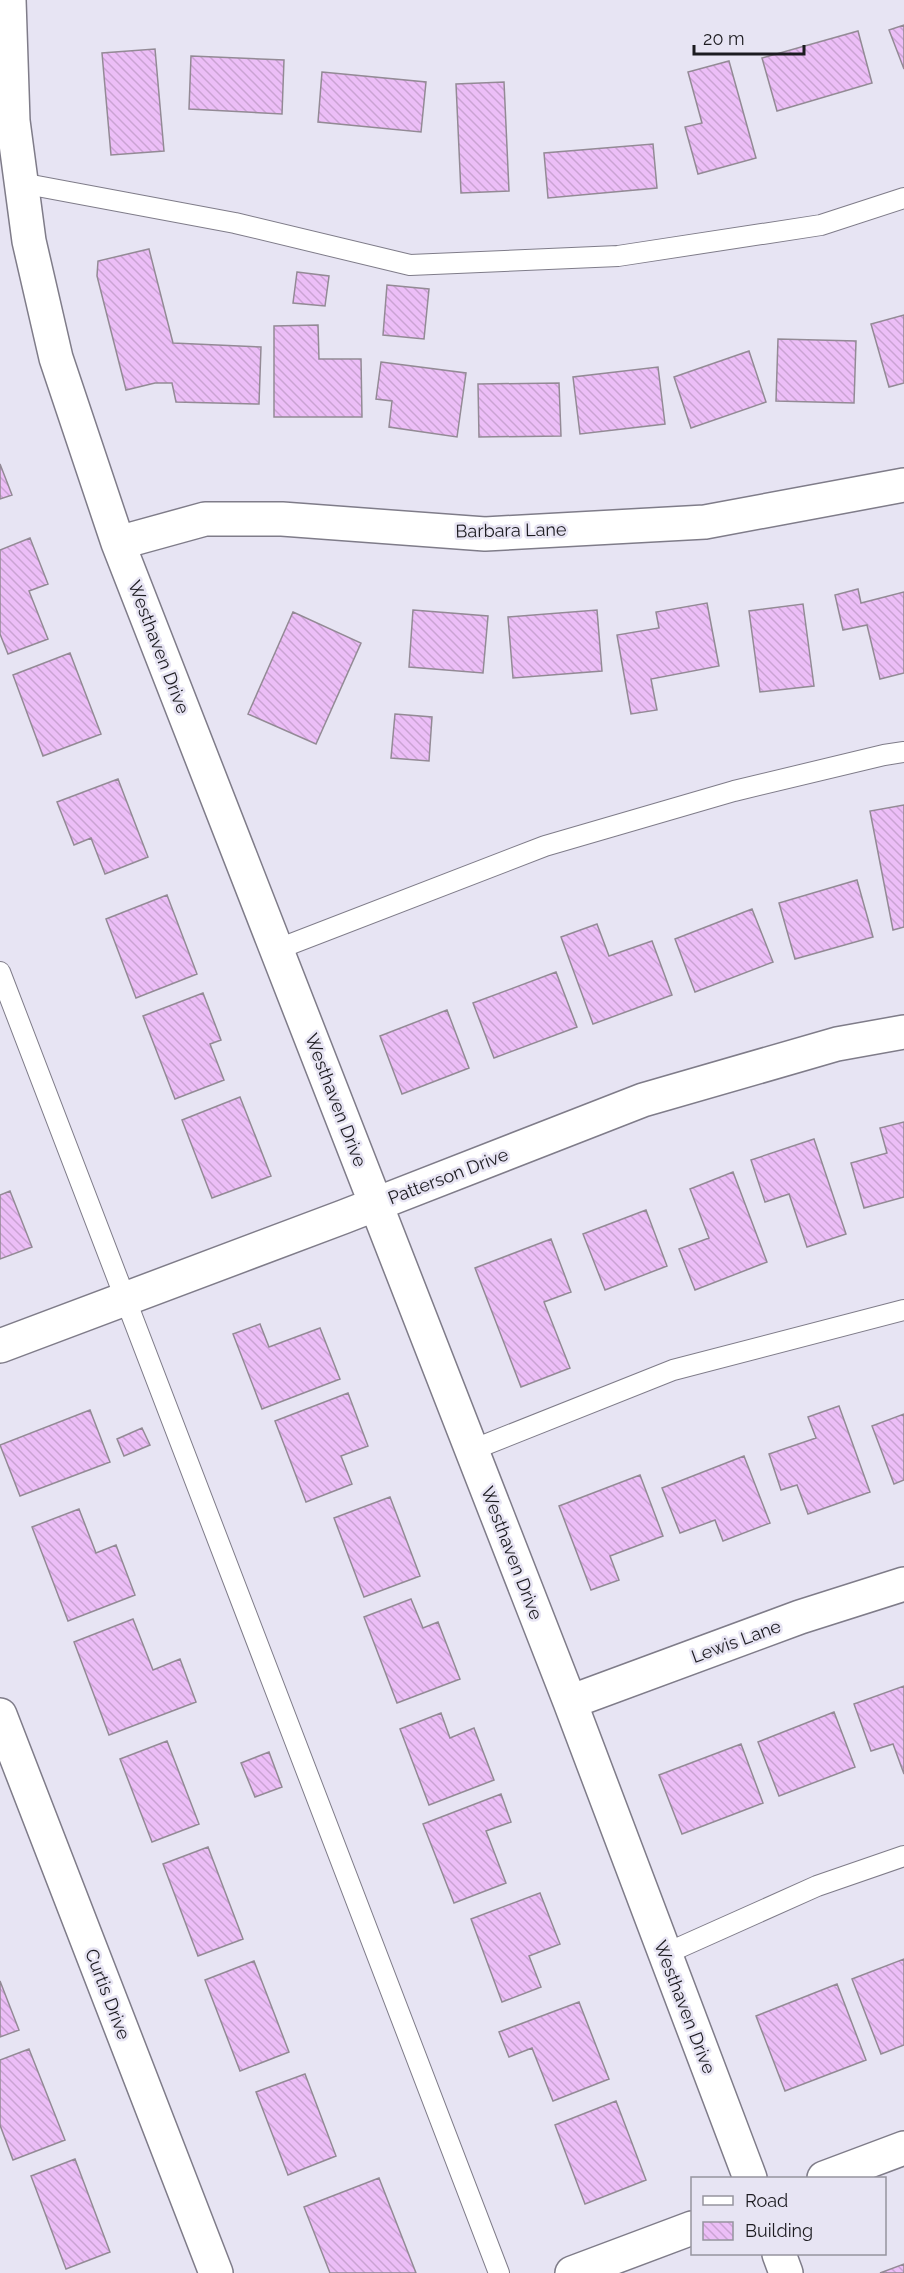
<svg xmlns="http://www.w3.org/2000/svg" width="904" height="2273" viewBox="0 0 904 2273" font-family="Raleway,sans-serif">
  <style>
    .building { fill: url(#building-back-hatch); stroke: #938a95; stroke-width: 1.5 }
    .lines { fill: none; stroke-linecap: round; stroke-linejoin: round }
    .service-casing { stroke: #7f7c89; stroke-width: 22 }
    .minor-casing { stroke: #7f7c89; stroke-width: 36 }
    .service { stroke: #fff; stroke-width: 20 }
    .minor { stroke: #fff; stroke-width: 33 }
    .labels { text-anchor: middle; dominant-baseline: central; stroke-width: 5; stroke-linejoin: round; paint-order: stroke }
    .street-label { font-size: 18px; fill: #1c1b20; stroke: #e7e4f3 }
  </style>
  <defs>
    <pattern id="building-back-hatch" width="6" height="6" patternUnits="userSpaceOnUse" patternTransform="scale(1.5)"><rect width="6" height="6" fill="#ecbef7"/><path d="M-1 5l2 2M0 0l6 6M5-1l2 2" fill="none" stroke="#caa3d3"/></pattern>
  </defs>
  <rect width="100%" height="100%" fill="#e7e4f3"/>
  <path class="building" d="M904 25V69L889 30Z
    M858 31 872 83 777 111 762 58Z
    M155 49 164 151 111 155 102 53Z
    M191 56 284 60 282 114 189 109Z
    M729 61 756 158 698 174 685 127 702 123 688 72Z
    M322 72 426 82 421 132 318 122Z
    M504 82 509 191 461 193 456 84Z
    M653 144 657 188 548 198 544 153Z
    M149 249 173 343 261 347 259 404 176 402 172 383H155L126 390 97 276 98 261Z
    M297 272 329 276 325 306 293 303Z
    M387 285 429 289 424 339 383 335Z
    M904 315V383L889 387 871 324Z
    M318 325 319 359H361L362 417H274V326Z
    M778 339 856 341 854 403 776 401Z
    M749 351 766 402 691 428 674 377Z
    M381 362 466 373 457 437 389 427 392 401 376 399Z
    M658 367 665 424 580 434 573 377Z
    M559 383 561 436 479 437 478 384Z
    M0 464 12 495 0 499Z
    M30 538 48 584 29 591 48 639 8 654 0 634V550Z
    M858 589 861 603 904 592V673L880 679 867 625 843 630 835 595Z
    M707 603 719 666 651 679 657 710 631 714 617 635 659 628 656 612Z
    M803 604 814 686 760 692 749 611Z
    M413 610 488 616 483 673 409 667Z
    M597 610 602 671 513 678 508 617Z
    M293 612 361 643 316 744 248 714Z
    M70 653 101 734 43 756 13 675Z
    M395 714 432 717 429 761 391 758Z
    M118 779 148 857 105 874 91 838 74 845 57 802Z
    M904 805V927L893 930 870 811Z
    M857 880 873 937 795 959 779 903Z
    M167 895 197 974 136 998 106 919Z
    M752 909 773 962 695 992 675 939Z
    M597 924 609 956 652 941 672 995 593 1024 561 937Z
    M556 972 577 1027 494 1058 473 1003Z
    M203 993 221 1040 210 1044 224 1080 175 1099 143 1016Z
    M447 1010 469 1068 402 1094 380 1036Z
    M240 1097 271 1176 212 1198 182 1120Z
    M904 1122V1197L864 1208 851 1163 887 1153 880 1128Z
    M814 1139 846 1234 807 1247 789 1194 765 1202 751 1160Z
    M733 1172 767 1262 695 1290 679 1249 709 1238 690 1189Z
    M10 1191 32 1247 0 1259V1195Z
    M646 1210 667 1266 605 1290 583 1234Z
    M551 1239 571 1292 544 1302 570 1368 521 1387 475 1268Z
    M260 1324 269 1347 320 1328 340 1379 262 1409 233 1334Z
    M348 1393 368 1446 341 1456 352 1484 306 1502 275 1421Z
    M839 1406 870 1492 808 1514 797 1485 781 1490 769 1454 816 1438 808 1417Z
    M90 1410 110 1462 20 1496 0 1445Z
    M904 1414V1480L894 1484 872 1426Z
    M142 1428 150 1445 124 1456 117 1439Z
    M744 1456 770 1523 723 1541 715 1520 680 1533 662 1488Z
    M640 1475 663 1536 610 1556 619 1580 591 1590 559 1506Z
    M390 1497 420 1576 364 1597 334 1518Z
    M79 1509 96 1553 116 1545 135 1595 68 1621 32 1527Z
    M411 1599 423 1628 438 1622 460 1679 397 1703 364 1617Z
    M133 1619 153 1670 180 1659 196 1702 109 1735 74 1642Z
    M904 1686V1774L893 1744 871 1751 854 1704Z
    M834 1712 855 1767 779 1796 758 1742Z
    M441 1713 450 1738 474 1728 494 1780 429 1805 400 1729Z
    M167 1741 199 1824 152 1842 120 1759Z
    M741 1744 763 1803 682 1834 659 1775Z
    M269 1752 282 1787 255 1797 241 1763Z
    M501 1794 511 1822 486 1831 506 1883 454 1903 423 1824Z
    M208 1847 243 1939 198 1956 163 1864Z
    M540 1893 560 1944 529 1956 541 1987 502 2002 471 1919Z
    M904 1959V2045L881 2054 852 1979Z
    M254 1961 289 2052 240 2071 205 1980Z
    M0 1981 19 2030 0 2037Z
    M837 1984 866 2060 785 2091 756 2016Z
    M579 2002 609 2079 553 2101 532 2048 509 2057 499 2032Z
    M29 2049 65 2140 13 2160 0 2125V2060Z
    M305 2074 336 2156 288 2175 256 2092Z
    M616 2101 646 2180 585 2204 555 2125Z
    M75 2159 110 2252 66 2269 31 2176Z
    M379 2178 416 2273H330L304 2207Z
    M904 2264V2273H880Z"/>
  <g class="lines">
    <defs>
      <path id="service" d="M21 183 235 223 410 265 618 256 821 225 904 198
        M278 949 545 846 734 791 884 755 904 752
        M0 972 499 2273
        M472 1450 673 1370 904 1310
        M665 1954 817 1886 904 1856"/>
      <path id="minor" d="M9 0 13 121 29 241 56 358 118 543 570 1702 750 2178
        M118 543 205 519H282L485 534 705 522 904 485
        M0 1346 343 1217 643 1100 837 1044 904 1032
        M570 1702 800 1617 904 1584
        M0 1715 216 2273
        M824 2178 904 2148
        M779 2254 786 2273
        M572 2273 692 2228"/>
    </defs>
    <use href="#service" class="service-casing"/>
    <use href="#minor" class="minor-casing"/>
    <use href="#service" class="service"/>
    <use href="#minor" class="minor"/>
  </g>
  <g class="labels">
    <g class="street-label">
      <text transform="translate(511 530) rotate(-1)">Barbara Lane</text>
      <text transform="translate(159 647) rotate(69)">Westhaven Drive</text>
      <text transform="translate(336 1100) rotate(69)">Westhaven Drive</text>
      <text transform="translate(448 1176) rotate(-21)">Patterson Drive</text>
      <text transform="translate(512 1553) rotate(69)">Westhaven Drive</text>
      <text transform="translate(736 1641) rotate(-20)">Lewis Lane</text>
      <text transform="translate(108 1994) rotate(69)">Curtis Drive</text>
      <text transform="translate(685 2007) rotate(69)">Westhaven Drive</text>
    </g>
  </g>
  <rect x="691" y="2177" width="195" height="78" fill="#e7e4f3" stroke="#96949f" stroke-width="1.5"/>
  <rect x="703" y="2196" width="30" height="9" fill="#ffffff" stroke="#96949f" stroke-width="1.5"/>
  <text x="745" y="2207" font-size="18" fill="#1c1b20">Road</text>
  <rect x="703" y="2222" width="30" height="18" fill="url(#building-back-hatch)" stroke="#96949f" stroke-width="1.5"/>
  <text x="745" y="2237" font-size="18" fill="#1c1b20">Building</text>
  <path d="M694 45v9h110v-9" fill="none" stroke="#1c1b20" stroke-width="3"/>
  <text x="703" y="45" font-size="18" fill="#1c1b20" stroke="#e7e4f3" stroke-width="4.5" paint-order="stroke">20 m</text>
</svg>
